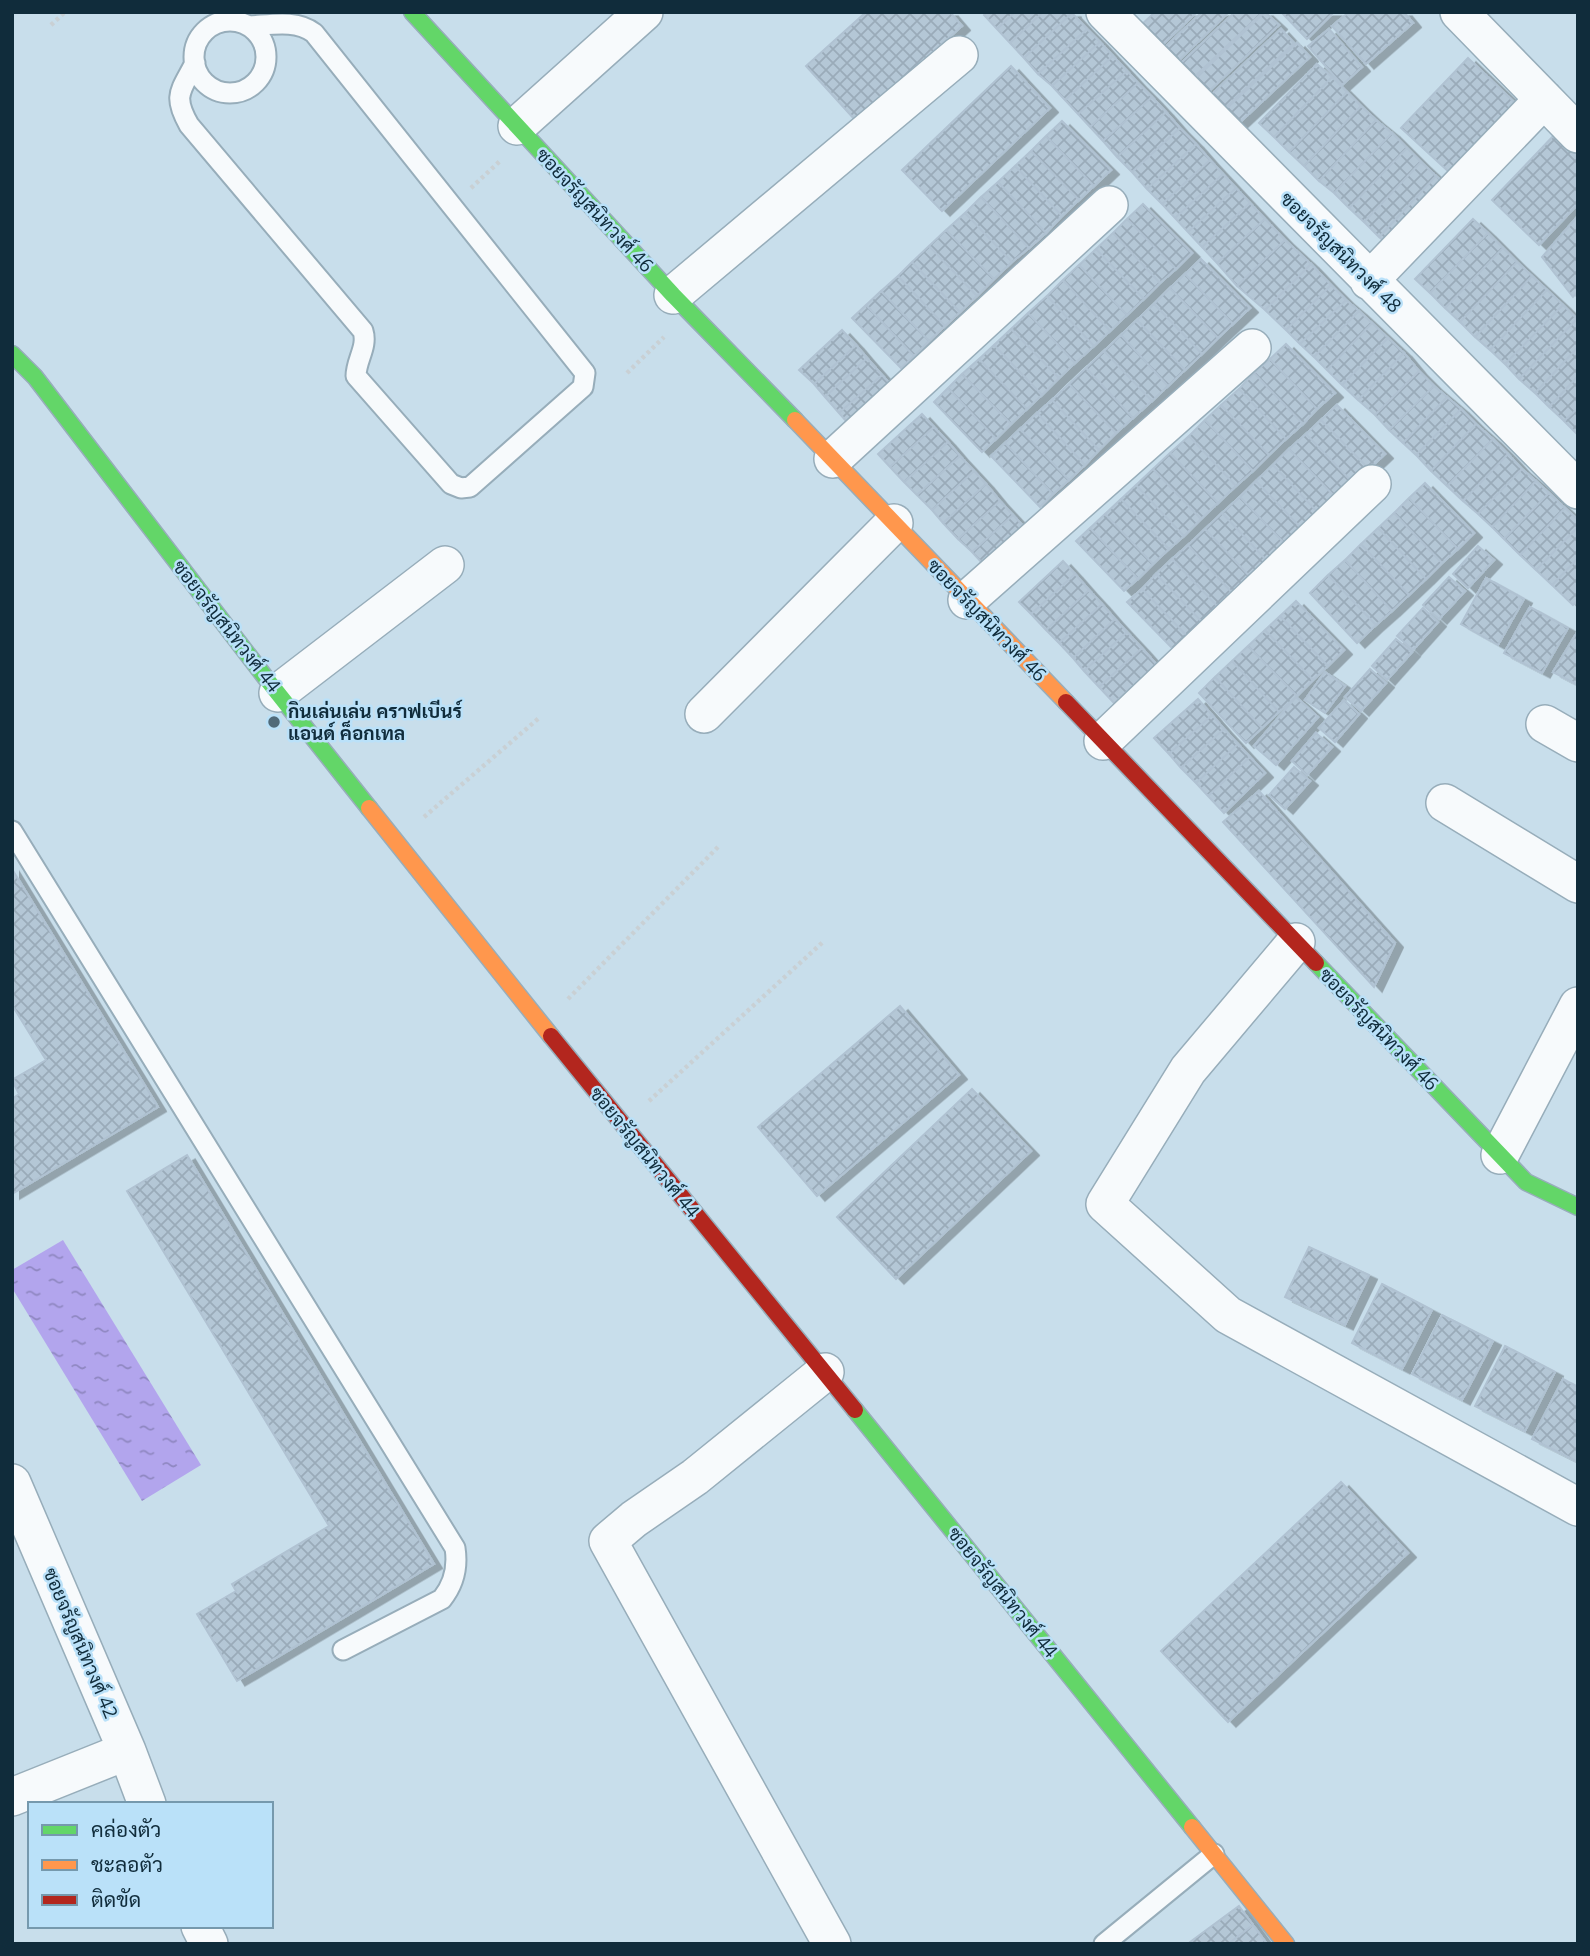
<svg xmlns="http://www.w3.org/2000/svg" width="1590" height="1956" viewBox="0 0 1590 1956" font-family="'Open Sans',Sarabun,sans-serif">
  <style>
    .water { fill: url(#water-ripples) }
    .building { fill: url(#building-cross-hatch); stroke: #b0c2d2; stroke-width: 2; filter: url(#shadow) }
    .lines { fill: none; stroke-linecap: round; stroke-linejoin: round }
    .lane-casing { stroke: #97adba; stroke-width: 23 }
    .street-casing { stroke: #97adba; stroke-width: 40 }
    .fast-casing { stroke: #97adba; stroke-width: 19 }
    .slow-casing { stroke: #97adba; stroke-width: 19 }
    .jam-casing { stroke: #97adba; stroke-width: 19 }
    .path { stroke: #c9d0d4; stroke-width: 4.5; stroke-dasharray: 3.5 3.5; stroke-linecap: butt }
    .lane { stroke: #f7fafc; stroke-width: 19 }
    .street { stroke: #f7fafc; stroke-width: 37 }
    .fast { stroke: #63d668; stroke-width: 16 }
    .slow { stroke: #ff974d; stroke-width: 16 }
    .jam { stroke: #b3261e; stroke-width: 16 }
    .poi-dot { fill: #506a79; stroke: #bae1f9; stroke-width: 2.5 }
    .labels { text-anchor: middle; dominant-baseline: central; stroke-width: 5; stroke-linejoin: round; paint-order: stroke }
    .street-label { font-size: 19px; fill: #102c3b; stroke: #bae1f9 }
    .poi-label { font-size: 19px; font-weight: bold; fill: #102c3b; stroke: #bae1f9; text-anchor: start }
  </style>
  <defs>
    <pattern id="water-ripples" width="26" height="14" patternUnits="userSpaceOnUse" patternTransform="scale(1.75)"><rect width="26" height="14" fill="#b2a5ed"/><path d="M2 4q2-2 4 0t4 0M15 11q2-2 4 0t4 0" fill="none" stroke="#8f87c1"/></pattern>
    <pattern id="building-cross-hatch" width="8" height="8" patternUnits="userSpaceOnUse" patternTransform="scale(1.75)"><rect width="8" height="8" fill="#b4c7d6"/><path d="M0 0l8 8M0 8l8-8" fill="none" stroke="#9aabb9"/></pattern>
    <filter id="shadow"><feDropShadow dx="8" dy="4.5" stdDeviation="0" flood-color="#0004"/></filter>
  </defs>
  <rect width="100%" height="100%" fill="#c8deeb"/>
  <path class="water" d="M63 1240 201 1465 142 1501 12 1288V1270Z"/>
  <path class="building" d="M866 12H950L962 26 856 121 806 66Z
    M987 12H1015L997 29 984 15Z
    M1015 12H1043L1010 43 997 29Z
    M1043 12 1072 13 1024 58 1010 43Z
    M1155 12H1197L1160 47 1140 26Z
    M1202 12H1229L1177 62 1164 48Z
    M1235 12H1263L1192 79 1179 65Z
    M1265 12 1279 25 1208 92 1195 79Z
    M1281 12H1334L1307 39Z
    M1349 12H1404L1413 23 1366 64 1332 26Z
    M1072 13 1087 29 1038 74 1024 58Z
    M1087 29 1100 42 1052 86 1038 74Z
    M1281 29 1294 43 1223 110 1210 96Z
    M1329 29 1362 67 1342 85 1308 46Z
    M1100 42 1113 56 1065 100 1052 86Z
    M1297 43 1310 57 1238 124 1225 110Z
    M1113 56 1127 71 1078 114 1065 100Z
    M1468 58 1515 103 1449 172 1401 128Z
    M1317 64 1332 77 1274 137 1259 123Z
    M1011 66 1050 108 942 211 902 170Z
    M1127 71 1138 83 1090 127 1078 114Z
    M1332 77 1347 92 1289 152 1274 137Z
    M1138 83 1152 97 1103 141 1090 127Z
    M1347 92 1361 106 1304 166 1289 152Z
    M1152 97 1166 112 1117 157 1103 141Z
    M1361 106 1376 120 1319 181 1304 166Z
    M1166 112 1180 128 1132 172 1117 157Z
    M1376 120 1392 133 1334 193 1319 181Z
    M1062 121 1111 170 1094 186 1046 136Z
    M1180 128 1196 144 1147 189 1132 172Z
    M1558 131 1578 150V204L1539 245 1492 200Z
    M1392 133 1407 148 1349 208 1334 193Z
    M1046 136 1094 186 1079 200 1031 151Z
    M1196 144 1210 160 1162 204 1147 189Z
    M1407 148 1421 162 1364 222 1349 208Z
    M1031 151 1079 200 1062 216 1015 166Z
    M1210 160 1223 174 1175 218 1162 204Z
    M1421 162 1436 176 1379 237 1364 222Z
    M1015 166 1062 216 1046 233 998 182Z
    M1223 174 1236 188 1188 232 1175 218Z
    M1436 176 1451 189 1393 249 1379 237Z
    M998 182 1046 233 1029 248 981 197Z
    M1236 188 1250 203 1202 247 1188 232Z
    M981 197 1029 248 1012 262 965 213Z
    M1250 203 1265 219 1217 263 1202 247Z
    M1143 204 1192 253 1176 269 1127 219Z
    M965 213 1012 262 994 279 946 230Z
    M1578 216V291L1573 297 1542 257Z
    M1127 219 1176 269 1160 283 1113 233Z
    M1265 219 1285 240 1237 286 1217 263Z
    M1473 219 1488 233 1430 293 1415 279Z
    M946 230 994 279 977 296 929 246Z
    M1113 233 1160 283 1144 299 1096 249Z
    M1488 233 1503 248 1445 308 1430 293Z
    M1285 240 1311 264 1265 310 1237 286Z
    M929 246 977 296 960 312 912 262Z
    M1503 248 1517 262 1460 322 1445 308Z
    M1096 249 1144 299 1127 315 1079 265Z
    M1201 259 1250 308 1233 324 1185 274Z
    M912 262 960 312 945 326 898 276Z
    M1517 262 1532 276 1475 337 1460 322Z
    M1311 264 1331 285 1286 330 1265 310Z
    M1079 265 1127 315 1110 331 1063 280Z
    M1185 274 1233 324 1218 338 1170 288Z
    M898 276 945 326 929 341 881 291Z
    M1532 276 1547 290 1490 350 1475 337Z
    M1063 280 1110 331 1094 346 1047 296Z
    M1331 285 1346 300 1300 344 1286 330Z
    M1170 288 1218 338 1202 354 1154 304Z
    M1547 290 1563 305 1505 364 1490 350Z
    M881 291 929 341 914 356 866 305Z
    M1047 296 1094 346 1075 363 1028 313Z
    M1346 300 1359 311 1314 357 1300 344Z
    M1154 304 1202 354 1185 370 1137 320Z
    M866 305 914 356 901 368 852 318Z
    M1563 305 1577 319 1519 379 1505 364Z
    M1359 311 1372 323 1327 370 1314 357Z
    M1028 313 1075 363 1059 378 1011 329Z
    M1577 319 1578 347 1535 393 1519 379Z
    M1137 320 1185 370 1168 386 1121 335Z
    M1372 323 1388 338 1342 385 1327 370Z
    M1011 329 1059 378 1042 395 994 345Z
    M842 330 856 345 814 384 799 370Z
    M1121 335 1168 386 1152 401 1104 351Z
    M1388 338 1404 353 1358 400 1342 385Z
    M1286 344 1335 393 1317 409 1270 359Z
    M856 345 867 358 825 397 814 384Z
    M994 345 1042 395 1027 409 979 359Z
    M1578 347V376L1549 407 1535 393Z
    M1104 351 1152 401 1133 418 1086 368Z
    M1404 353 1419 371 1375 415 1358 400Z
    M867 358 882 375 839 413 825 397Z
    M979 359 1027 409 1011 424 962 374Z
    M1270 359 1317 409 1303 424 1254 373Z
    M1086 368 1133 418 1116 433 1069 384Z
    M1419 371 1434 386 1389 430 1375 415Z
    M1254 373 1303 424 1286 439 1239 389Z
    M962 374 1011 424 996 439 948 388Z
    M882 375 897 391 854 430 839 413Z
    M1578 376V408L1564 421 1549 407Z
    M1069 384 1116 433 1099 450 1052 400Z
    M1434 386 1447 397 1403 443 1389 430Z
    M948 388 996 439 982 452 934 402Z
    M1239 389 1286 439 1269 455 1221 405Z
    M1447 397 1461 409 1416 455 1403 443Z
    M1052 400 1099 450 1085 465 1037 413Z
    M1221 405 1269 455 1253 471 1205 420Z
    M1337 405 1385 454 1369 469 1321 420Z
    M1578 408V435L1564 421Z
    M1461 409 1476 424 1431 471 1416 455Z
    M1037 413 1085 465 1069 480 1020 429Z
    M922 414 934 427 890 467 878 454Z
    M1205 420 1253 471 1236 486 1189 436Z
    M1321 420 1369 469 1354 484 1306 434Z
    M1476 424 1493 439 1447 486 1431 471Z
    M934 427 948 442 904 482 890 467Z
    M1020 429 1069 480 1053 494 1005 443Z
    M1306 434 1354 484 1338 500 1289 449Z
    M1189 436 1236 486 1218 503 1170 453Z
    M1493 439 1508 454 1463 501 1447 486Z
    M948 442 960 456 917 495 904 482Z
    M1005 443 1053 494 1040 507 991 456Z
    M1289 449 1338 500 1321 516 1273 465Z
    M1170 453 1218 503 1201 519 1153 469Z
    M1508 454 1522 469 1478 514 1463 501Z
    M960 456 974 471 932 510 917 495Z
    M1273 465 1321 516 1304 531 1256 481Z
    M1153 469 1201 519 1184 536 1136 485Z
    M1522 469 1536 481 1492 527 1478 514Z
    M974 471 986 484 943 523 932 510Z
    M1256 481 1304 531 1287 546 1240 497Z
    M1536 481 1549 493 1504 539 1492 527Z
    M1425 483 1474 533 1458 549 1409 498Z
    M986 484 1000 501 958 539 943 523Z
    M1136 485 1184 536 1169 549 1121 499Z
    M1549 493 1565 508 1520 555 1504 539Z
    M1240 497 1287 546 1269 563 1222 513Z
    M1409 498 1458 549 1442 563 1394 513Z
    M1121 499 1169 549 1153 564 1105 514Z
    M1000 501 1013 515 972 552 958 539Z
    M1565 508 1578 520V527L1536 570 1520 555Z
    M1222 513 1269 563 1252 579 1205 529Z
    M1394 513 1442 563 1426 579 1378 528Z
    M1105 514 1153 564 1138 579 1090 528Z
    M1013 515 1026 529 985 566 972 552Z
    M1578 527V558L1552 585 1536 570Z
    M1090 528 1138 579 1124 591 1076 541Z
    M1378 528 1426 579 1409 595 1361 544Z
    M1205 529 1252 579 1235 596 1188 545Z
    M1361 544 1409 595 1392 611 1345 560Z
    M1188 545 1235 596 1221 610 1172 559Z
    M1478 546 1494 560 1468 588 1453 574Z
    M1578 558V600L1573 605 1552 585Z
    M1172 559 1221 610 1205 625 1156 574Z
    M1345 560 1392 611 1376 625 1328 575Z
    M1063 561 1075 574 1031 614 1019 602Z
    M1075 574 1089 590 1046 630 1031 614Z
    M1156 574 1205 625 1190 639 1142 589Z
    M1328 575 1376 625 1357 643 1310 593Z
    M1449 577 1465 591 1439 619 1423 605Z
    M1486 578 1524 599 1498 645 1461 624Z
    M1142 589 1190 639 1176 652 1127 602Z
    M1089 590 1102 604 1059 643 1046 630Z
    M1296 601 1344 650 1328 666 1280 616Z
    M1102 604 1115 619 1073 658 1059 643Z
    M1530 607 1568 628 1542 673 1504 653Z
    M1423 608 1438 622 1413 650 1397 636Z
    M1280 616 1328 666 1313 680 1265 630Z
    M1115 619 1127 632 1084 671 1073 658Z
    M1265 630 1313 680 1297 696 1248 646Z
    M1127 632 1142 648 1099 687 1084 671Z
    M1576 634 1578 636V685L1553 672Z
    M1396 639 1412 652 1387 680 1372 666Z
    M1248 646 1297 696 1279 712 1232 661Z
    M1142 648 1157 665 1114 703 1099 687Z
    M1232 661 1279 712 1262 728 1215 677Z
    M1370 669 1386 683 1361 711 1345 697Z
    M1325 672 1345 686 1325 713 1305 700Z
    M1215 677 1262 728 1246 743 1199 693Z
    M1296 697 1318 717 1276 765 1254 746Z
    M1198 699 1212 715 1169 754 1154 738Z
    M1344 700 1359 714 1335 742 1319 728Z
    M1212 715 1224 729 1181 768 1169 754Z
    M1224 729 1238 744 1196 783 1181 768Z
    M1316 733 1332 747 1307 775 1292 761Z
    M1238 744 1250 757 1208 796 1196 783Z
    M1250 757 1265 773 1224 813 1208 796Z
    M1294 767 1310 781 1285 809 1269 795Z
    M1259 791 1395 943 1374 987 1223 822Z
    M12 869 158 1107 12 1194V1099L19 1094 12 1080 46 1060 12 1005Z
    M900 1006 959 1075 817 1196 758 1127Z
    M972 1089 1031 1151 896 1279 837 1217Z
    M187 1155 434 1564 237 1681 197 1614 236 1591 232 1584 329 1526 127 1191Z
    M1309 1247 1369 1275 1345 1325 1285 1297Z
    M1382 1284 1432 1310 1402 1369 1352 1343Z
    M1442 1315 1493 1341 1462 1400 1412 1374Z
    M1505 1346 1555 1372 1525 1431 1475 1406Z
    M1563 1379 1578 1387V1462L1532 1439Z
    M1341 1482 1408 1553 1228 1722 1161 1651Z
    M1239 1906 1253 1925 1228 1944H1191L1190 1942Z
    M1253 1925 1267 1944H1228Z"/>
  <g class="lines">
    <defs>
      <path id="lane" d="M194 57a36 36 0 1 1 72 0a36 36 0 1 1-72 0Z
        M195 63C181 91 172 95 189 125L363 331C368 347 356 360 356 376L451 484 461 488 470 487 583 387 585 373 314 33C296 19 270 25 249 26
        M12 831 455 1548C458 1567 454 1584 442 1599L343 1650
        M1104 1944 1214 1854"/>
      <path id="street" d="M1105 12 1578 490
        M1459 12 1578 134
        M517 126 644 12
        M1369 281 1544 99
        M673 295 959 55
        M833 459 1109 205
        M967 600 1252 348
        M278 693 445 565
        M704 714 894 523
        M1545 724 1578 743
        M1103 741 1372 484
        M1445 803 1578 884
        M1296 942 1188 1070 1105 1204 1228 1315 1578 1507
        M1500 1155 1578 1006
        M825 1372 695 1477 634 1519 608 1541 832 1944
        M12 1483 127 1751 147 1804
        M12 1797 127 1751
        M200 1926 209 1944"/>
      <path id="fast" d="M412 12 673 295 795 420
        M12 354 35 377 265 677 369 808
        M1316 963 1526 1182 1578 1207
        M855 1410 1192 1827"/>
      <path id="slow" d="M795 420 1066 702
        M369 808 551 1036
        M1192 1827 1286 1944"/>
      <path id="jam" d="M1066 702 1316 963
        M551 1036 855 1410"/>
    </defs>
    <use href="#lane" class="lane-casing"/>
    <use href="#street" class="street-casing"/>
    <use href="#fast" class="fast-casing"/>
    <use href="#slow" class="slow-casing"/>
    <use href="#jam" class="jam-casing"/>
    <path class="path" d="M51 25 65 12
      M471 188 500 161
      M627 373 664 337
      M424 817 539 718
      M568 999 719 846
      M649 1101 823 942"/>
    <use href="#lane" class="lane"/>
    <use href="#street" class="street"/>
    <use href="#fast" class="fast"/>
    <use href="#slow" class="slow"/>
    <use href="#jam" class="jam"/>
  </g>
  <circle class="poi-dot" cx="274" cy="722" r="7"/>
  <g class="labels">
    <g class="street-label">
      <text transform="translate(595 210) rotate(47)">ซอยจรัญสนิทวงศ์ 46</text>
      <text transform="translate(1341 252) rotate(45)">ซอยจรัญสนิทวงศ์ 48</text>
      <text transform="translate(987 620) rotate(46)">ซอยจรัญสนิทวงศ์ 46</text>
      <text transform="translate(227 626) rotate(52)">ซอยจรัญสนิทวงศ์ 44</text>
      <text transform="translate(1379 1029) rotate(46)">ซอยจรัญสนิทวงศ์ 46</text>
      <text transform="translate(645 1152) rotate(51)">ซอยจรัญสนิทวงศ์ 44</text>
      <text transform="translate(1003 1592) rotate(51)">ซอยจรัญสนิทวงศ์ 44</text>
      <text transform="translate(81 1643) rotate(67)">ซอยจรัญสนิทวงศ์ 42</text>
    </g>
    <g class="poi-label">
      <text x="288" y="711">กินเล่นเล่น คราฟเบีนร์<tspan x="288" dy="22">แอนด์ ค็อกเทล</tspan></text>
    </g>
  </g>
  <rect width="1590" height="1956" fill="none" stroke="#102c3b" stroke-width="28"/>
  <rect x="28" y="1802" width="245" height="126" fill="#bae1f9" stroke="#7699ad" stroke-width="2"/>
  <rect x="42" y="1825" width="35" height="10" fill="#63d668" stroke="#7699ad" stroke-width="2"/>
  <text x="91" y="1837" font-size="21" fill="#102c3b">คล่องตัว</text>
  <rect x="42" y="1860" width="35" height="10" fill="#ff974d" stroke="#7699ad" stroke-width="2"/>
  <text x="91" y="1872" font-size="21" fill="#102c3b">ชะลอตัว</text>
  <rect x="42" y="1895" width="35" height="10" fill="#b3261e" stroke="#7699ad" stroke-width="2"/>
  <text x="91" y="1907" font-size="21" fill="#102c3b">ติดขัด</text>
</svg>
